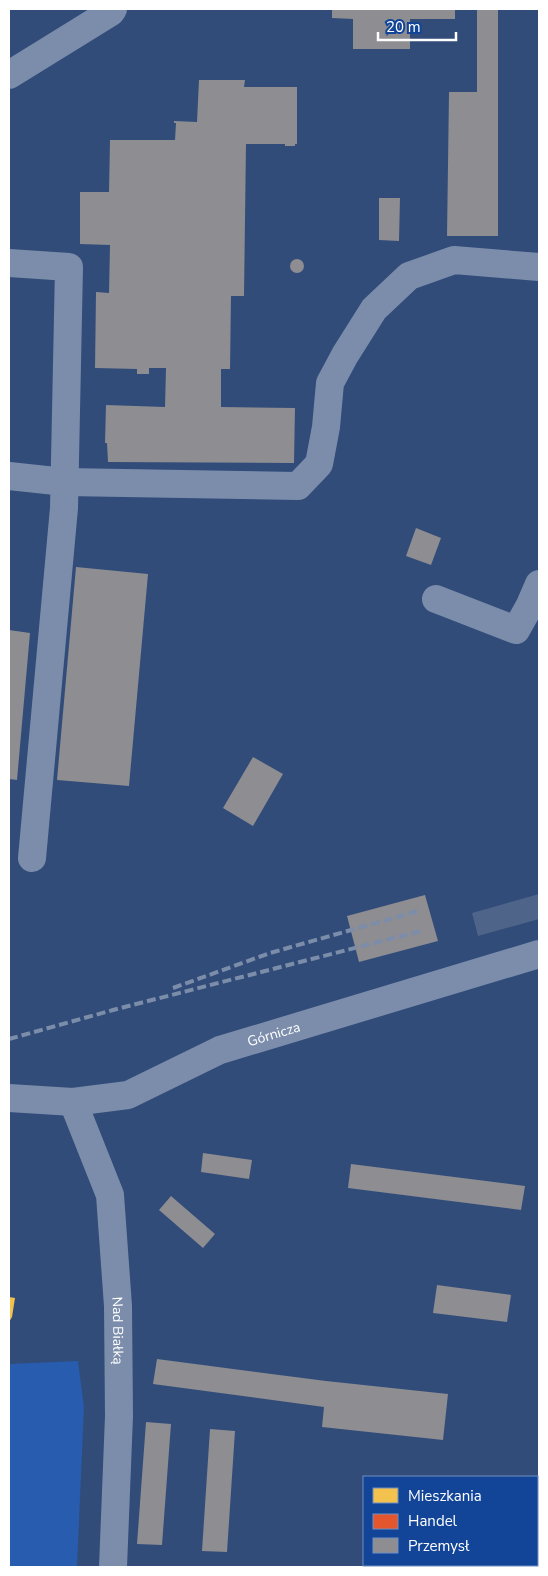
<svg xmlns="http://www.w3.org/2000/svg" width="548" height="1576" viewBox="0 0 548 1576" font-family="'Nunito Sans',sans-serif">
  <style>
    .green { fill: #275caf }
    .homes { fill: #f2c14e }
    .shops { fill: #e4572e }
    .industry { fill: #8d8d92 }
    .building { fill: #4e6488 }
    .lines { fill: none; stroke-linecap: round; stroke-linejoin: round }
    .minor { stroke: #7b8dab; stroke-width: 28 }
    .rail { stroke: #7c8daa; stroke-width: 4; stroke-dasharray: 9 4; stroke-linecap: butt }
    .labels { text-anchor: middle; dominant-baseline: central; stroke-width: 5; stroke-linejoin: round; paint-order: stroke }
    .street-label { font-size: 14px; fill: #fff; stroke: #124598 }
  </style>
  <rect width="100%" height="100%" fill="#314c79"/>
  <path class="green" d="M78 1361 84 1407 77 1567H9V1364Z"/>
  <path class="homes" d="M9 1297 15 1298 12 1317 9 1322Z"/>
  <path class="shops" d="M456 1565H505L514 1566 456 1567Z"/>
  <path class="industry" d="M332 9H455V19H410V49H353V19L332 18Z
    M477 9H498V236H447L449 92H477Z
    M199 80H245L244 87H297V144H295V146H285V144H246L244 296H231L230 369H221V407L295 408 294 463 108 462 107 443H105L106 405 165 407 166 368H149V374H137V369L95 368 96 292 109 293 110 245 80 244V192H109L110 140H175L176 123H174V121L197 122Z
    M379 198H400L399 241 379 240Z
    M290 266a7 7 0 1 1 14 0a7 7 0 1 1-14 0Z
    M416 528 441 538 431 565 406 556Z
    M76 567 148 574 129 786 57 780Z
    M9 630 30 633 17 780 9 779Z
    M253 757 283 774 253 826 223 808Z
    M425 895 438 941 359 962 347 916Z
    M203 1153 252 1160 249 1179 201 1172Z
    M351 1164 525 1186 521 1210 348 1188Z
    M171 1196 215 1234 203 1248 159 1210Z
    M437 1285 511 1295 507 1322 433 1313Z
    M157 1359 326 1381 448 1394 443 1440 322 1427 324 1407 153 1384Z
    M146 1422 171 1424 162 1545 137 1544Z
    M210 1429 235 1431 227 1552 202 1551Z"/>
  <path class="building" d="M539 894V919L478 936 472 913Z"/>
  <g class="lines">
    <g class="minor">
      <path d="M9 75 111 12 113 9"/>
      <path d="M9 263 69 267 64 508 32 858"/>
      <path d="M9 476 65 482 298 486 319 464 326 427 330 383 345 355 374 309 409 276 454 260 539 267"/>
      <path d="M436 599 516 630 529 607 539 584"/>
      <path id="s1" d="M9 1098 73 1102 128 1095 220 1050 539 954"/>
      <path id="s2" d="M73 1102 110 1195 118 1306 119 1416 113 1567"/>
    </g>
    <path class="rail" d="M173 988 270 953 418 911
      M9 1039 113 1010 421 931"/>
  </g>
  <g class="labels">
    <g class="street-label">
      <text stroke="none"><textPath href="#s1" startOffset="278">Górnicza</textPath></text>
      <text stroke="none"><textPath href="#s2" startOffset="236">Nad Białką</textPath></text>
    </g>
  </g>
  <rect width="548" height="1576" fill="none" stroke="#ffffff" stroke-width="20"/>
  <rect x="363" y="1476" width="175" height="90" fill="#124598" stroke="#718fc1"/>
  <rect x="373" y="1488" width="25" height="15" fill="#f2c14e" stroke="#718fc1"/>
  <text x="408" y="1501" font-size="15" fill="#ffffff">Mieszkania</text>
  <rect x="373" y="1514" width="25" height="15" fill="#e4572e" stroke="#718fc1"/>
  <text x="408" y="1526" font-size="15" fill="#ffffff">Handel</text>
  <rect x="373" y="1538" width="25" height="15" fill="#8d8d92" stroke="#718fc1"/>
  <text x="408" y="1551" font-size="15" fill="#ffffff">Przemysł</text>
  <path d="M378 32v8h78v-8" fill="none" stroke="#ffffff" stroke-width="2.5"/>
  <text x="386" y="32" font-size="15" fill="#ffffff" stroke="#124598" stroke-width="4" paint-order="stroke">20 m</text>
</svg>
